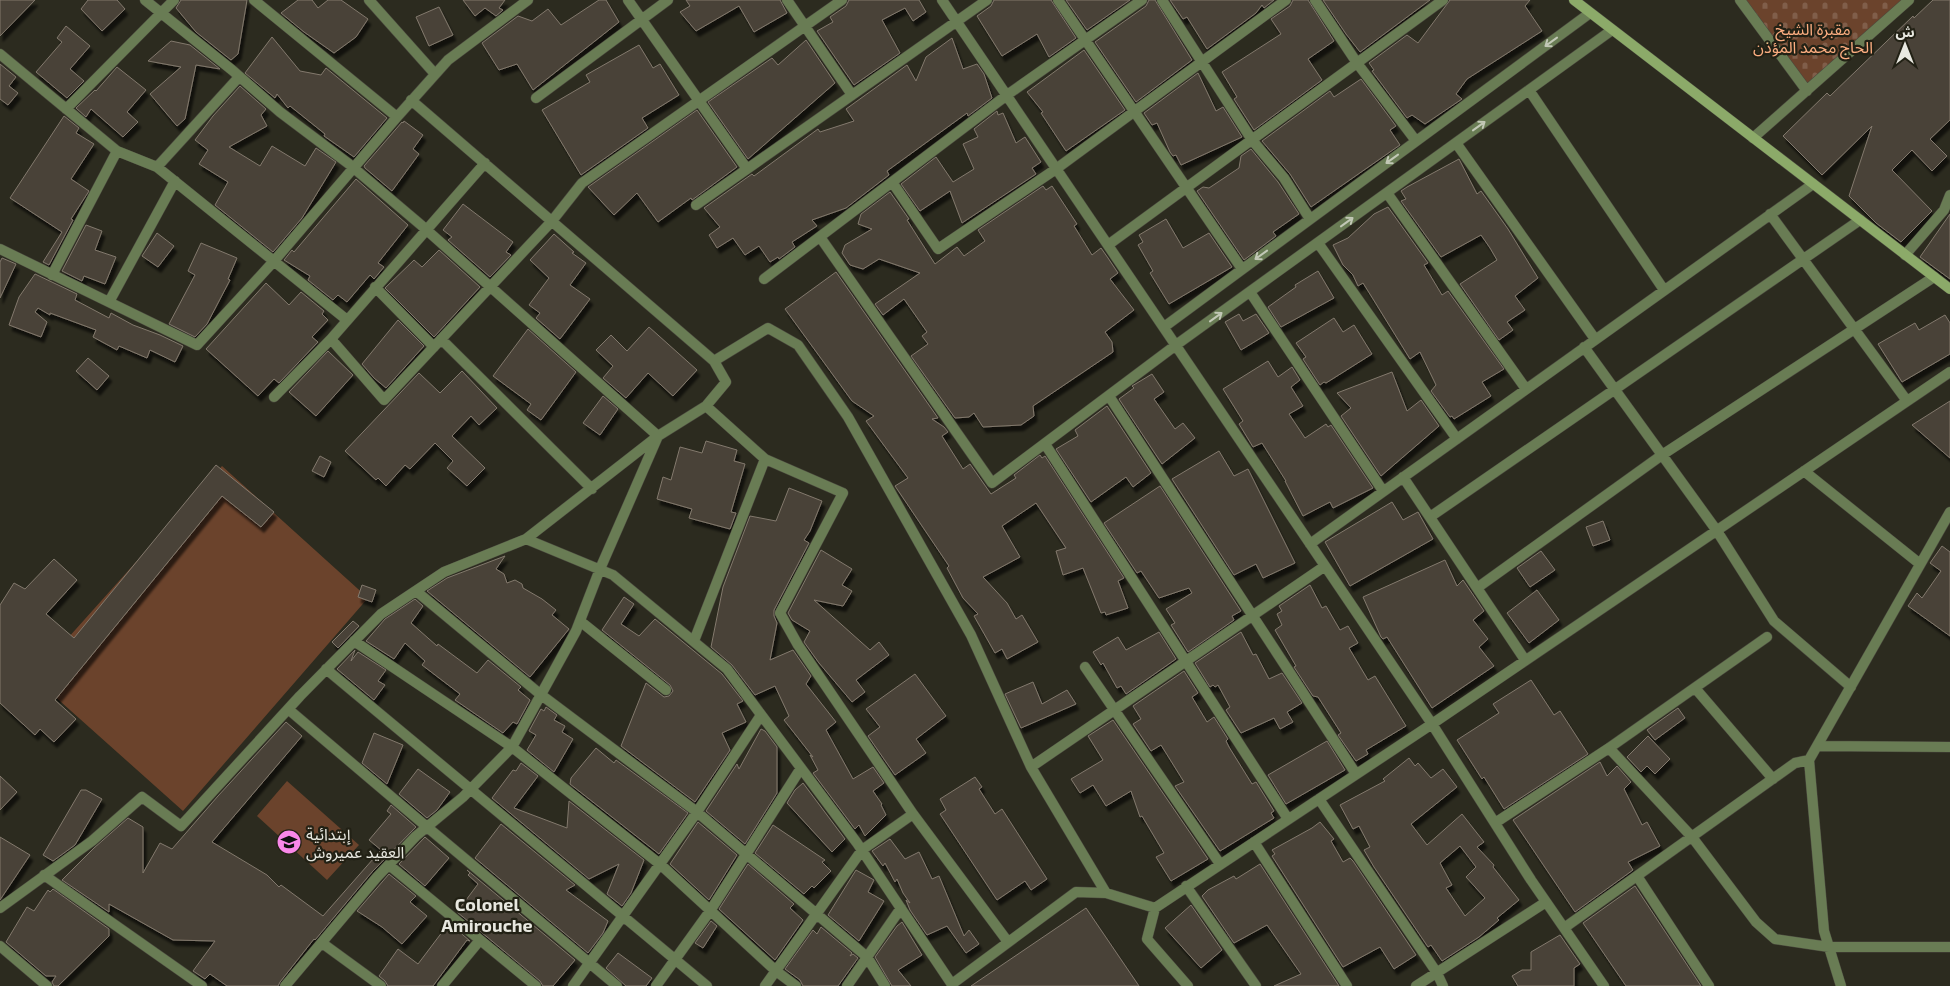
<svg xmlns="http://www.w3.org/2000/svg" width="1950" height="986" viewBox="0 0 1950 986" font-family="'Exo 2','Noto Sans Arabic',sans-serif">
  <style>
    .grass { fill: #6b432c }
    .cemetery { fill: url(#cemetery-stones) }
    .building { fill: #4a4237; stroke: #82796d; fill-rule: evenodd; filter: url(#shadow) }
    .lines { fill: none; stroke-linecap: round; stroke-linejoin: round }
    .street-casing { stroke: #4a493e; stroke-width: 11 }
    .secondary-casing { stroke: #4a493e; stroke-width: 11 }
    .street { stroke: #697c54; stroke-width: 10 }
    .secondary { stroke: #8caa69; stroke-width: 10 }
    .oneway { stroke: #c2c8b6 }
    .labels { text-anchor: middle; dominant-baseline: central; stroke-width: 4.5; stroke-linejoin: round; paint-order: stroke }
    .park-label { font-size: 16px; fill: #fbad80; stroke: #222115 }
    .poi-label { font-size: 16px; fill: #e8e8e0; stroke: #222115; text-anchor: start }
    .neighbourhood-label { font-size: 18px; font-weight: bold; fill: #e8e8e0; stroke: #222115 }
  </style>
  <defs>
    <pattern id="cemetery-stones" width="16" height="16" patternUnits="userSpaceOnUse" patternTransform="scale(1.25)"><rect width="16" height="16" fill="#6b432c"/><path d="M2 7V4a2 2 0 0 1 4 0v3zM10 15v-3a2 2 0 0 1 4 0v3z" fill="#805e4a"/></pattern>
    <filter id="shadow"><feDropShadow dx="3" dy="5.5" stdDeviation="1" flood-color="#0009"/></filter>
  </defs>
  <rect width="100%" height="100%" fill="#2c2b1f"/>
  <path class="grass" d="M222 466 368 598 183 811 33 677Z
    M287 781 359 845 327 880 257 816Z"/>
  <path class="cemetery" d="M1740 0H1909L1807 91Z"/>
  <path class="building" d="M0 0H35L0 36Z
    M88 0H117L125 9 102 31 81 9Z
    M181 0H247L238 54 231 60 196 32 176 8Z
    M298 0H312L318 8 328 0H341L368 19 356 37 334 53 304 32 281 13Z
    M463 0H505L499 8 503 10 496 16 485 8 475 16Z
    M599 0H606L619 22 533 90 517 64 499 70 482 43 518 16 532 21 548 9 561 25Z
    M686 0H780L787 13 754 32 739 6 696 31 680 12 690 6Z
    M849 0H919L926 12 913 21 905 8 882 20 900 53 854 85 817 31 833 22 830 17 846 6Z
    M994 0H1051L1076 38 1049 57 1037 34 1002 56 977 16 991 6Z
    M1066 0H1130L1087 30Z
    M1149 0H1155L1192 60 1136 102 1095 42 1146 6Z
    M1170 0H1274L1264 8 1262 5 1256 13 1207 49 1187 17 1183 19Z
    M1293 0H1308L1334 41 1308 59 1322 80 1254 130 1234 99 1237 97 1222 72 1281 34 1271 19 1290 6Z
    M1323 0H1430L1360 52 1346 34Z
    M1450 0H1530L1525 6 1542 31 1467 79 1456 94 1462 99 1425 124 1412 115 1407 118 1372 71 1374 70 1369 63 1407 35 1418 43Z
    M1933 0H1950V120L1930 139 1947 156 1932 171 1912 150 1892 170 1932 211 1901 242 1876 223 1849 196 1872 126 1822 175 1783 136 1827 93 1830 96 1913 16 1914 18Z
    M439 7 453 35 429 46 416 17Z
    M66 26 90 46 70 69 84 81 67 98 36 72 62 42 57 38Z
    M272 37 300 71 321 75 326 68 387 118 354 157 324 136 325 134 290 106 288 108 277 94 275 98 245 73Z
    M952 38 963 69 977 64 984 74 992 98 968 116 967 113 887 171 889 175 846 208 812 220 817 226 792 242 795 247 779 259 778 257 770 262 759 246 745 255 733 238 717 248 709 235 720 227 704 208 752 174 754 176 818 129 820 132 854 121 846 109 907 65 916 81 926 57Z
    M806 40 835 83 748 159 708 102 772 58 778 65Z
    M171 41 190 45 220 69 196 65 185 119 177 126 150 94 181 67 148 61Z
    M639 45 653 68 660 64 679 95 642 118 648 128 581 175 542 110 590 82 586 75Z
    M1084 50 1125 110 1066 151 1041 113 1043 112 1027 92Z
    M0 64 16 77 9 86 18 93 8 105 0 99Z
    M117 67 146 90 127 112 138 122 123 137 91 109 86 117 76 108 95 90 96 91Z
    M1198 73 1216 111 1223 107 1242 137 1181 165 1176 155 1173 156 1170 152 1157 123 1152 125 1144 113Z
    M1361 79 1396 126 1390 130 1400 145 1311 207 1290 174 1262 141 1330 91 1334 97Z
    M240 86 266 109 261 115 267 126 229 147 260 166 272 146 305 166 316 148 336 162 302 218 273 252 215 205 228 182 199 164 208 150 195 140 213 116Z
    M697 110 737 167 692 200 691 198 658 222 637 193 614 215 588 187Z
    M997 111 998 115 1003 113 1016 143 1025 137 1041 162 1032 168 1036 174 962 223 950 191 920 211 901 184 936 157 953 182 974 169 963 144 978 137 974 129Z
    M64 116 79 128 76 133 94 144 71 179 89 191 71 219 73 220 49 265 43 262 62 232 10 198Z
    M404 121 423 135 413 149 419 154 392 191 365 168 364 166 402 122 403 123Z
    M1251 149 1278 182 1299 214 1273 232 1276 236 1244 260 1197 191 1203 187 1209 188 1239 168 1241 156Z
    M1459 159 1477 194 1481 191 1508 229 1538 278 1515 296 1525 310 1507 322 1513 330 1499 340 1460 284 1497 260 1490 248 1481 235 1441 257 1401 201 1406 199 1401 191 1407 187Z
    M356 179 408 225 378 263 384 267 374 279 370 275 347 302 338 295 333 300 308 280 310 276 284 260 292 250 294 252Z
    M1043 186 1046 190 1052 186 1077 224 1074 226 1092 255 1101 248 1108 258 1118 273 1110 279 1134 310 1105 332 1112 342 1113 352 1033 406 1034 416 1021 425 983 427 974 413 969 417 955 418 911 356 928 344 922 336 927 332 904 299 883 315 875 304 920 273 879 259 863 269 850 265 842 253 845 245 872 229 858 224 861 214 890 192 909 219 907 220 935 264 957 247 964 256 985 241 978 230Z
    M463 204 513 242 506 252 511 255 490 277 448 240 452 237 443 230Z
    M1388 207 1428 263 1424 265 1442 295 1448 291 1504 369 1482 382 1491 396 1454 419 1452 416 1450 417 1431 391 1436 385 1420 352 1410 359 1373 299 1363 283 1358 286 1353 275 1343 265 1333 245 1348 238 1374 214Z
    M1950 214V279L1920 257Z
    M1166 219 1183 248 1209 233 1232 267 1169 304 1150 273 1153 271 1138 245 1143 242 1139 235Z
    M86 225 102 231 95 250 116 257 105 284 84 276 82 281 62 271Z
    M157 233 174 246 158 267 142 256Z
    M554 234 574 252 572 253 586 263 570 285 590 299 560 339 536 318 540 313 529 305 549 278 530 260Z
    M201 243 237 258 228 279 230 280 207 324 195 337 169 324 195 275 188 271Z
    M439 250 480 287 434 337 385 288 414 260 422 267Z
    M2 258 16 264 0 298V262Z
    M1318 271 1334 298 1281 327 1268 307 1296 287 1295 285Z
    M836 272 938 418 932 419 944 427 948 432 942 436 963 469 970 464 991 494 1016 478 1014 475 1040 455 1042 458 1045 456 1124 578 1118 581 1128 608 1106 615 1105 612 1101 613 1083 568 1063 575 1056 551 1066 548 1036 503 1002 526 1020 557 983 577 1007 603 1016 619 1022 615 1038 642 1007 659 1002 649 995 653 974 616 978 614 963 598 947 568 949 566 895 486 908 478 866 421 874 416 852 401 785 309Z
    M35 274 77 294 75 300 109 318 111 313 133 325 160 335 183 346 175 362 150 350 147 358 119 346 117 350 93 337 96 330 50 313V315L38 308 35 312 47 322 41 337 9 325 19 297Z
    M266 283 289 305 301 292 324 311 322 314 328 320 312 337 318 342 279 383 274 379 258 396 206 349Z
    M1239 314 1243 321 1256 314 1269 333 1241 350 1225 322Z
    M1945 315 1950 323V354L1902 382 1878 344 1915 323 1919 330Z
    M1334 318 1343 332 1354 325 1372 354 1326 383 1324 382 1320 385 1303 359 1306 357 1296 343Z
    M398 320 424 346 386 388 374 378 362 364Z
    M649 327 697 370 673 396 648 373 626 398 603 378 613 366 596 350 611 335 627 351Z
    M528 329 576 372 541 420 527 410 531 404 493 376Z
    M328 351 353 375 316 416 289 392Z
    M88 358 109 376 97 390 76 371Z
    M1268 361 1278 377 1292 367 1300 380 1291 387 1303 406 1289 414 1305 438 1326 424 1328 427 1331 425 1373 488 1333 508 1330 502 1303 516 1285 481H1286L1262 443 1253 447 1239 424 1243 421 1223 389Z
    M462 371 497 408 479 425 471 416 452 436 485 468 467 486 447 468 453 461 435 443 410 469 405 465 386 486 378 478 376 480 345 451 419 373 440 393Z
    M1392 372 1407 411 1421 400 1439 426 1381 476 1341 416 1351 408 1337 393Z
    M1152 374 1164 392 1154 399 1175 429 1183 423 1195 438 1162 464 1119 399 1134 388 1132 386Z
    M603 396 618 409 600 435 583 423Z
    M1950 401V458L1912 425Z
    M1107 406 1151 473 1133 487 1126 477 1091 502 1056 449 1078 436 1075 430Z
    M706 441 737 450 734 461 745 464 731 512 736 513 730 529 689 518 692 509 657 499 663 477 671 480 680 447 702 453Z
    M1219 451 1234 476 1248 469 1295 563 1263 578 1256 564 1234 575 1172 479Z
    M320 456 331 462 324 477 312 471Z
    M216 465 274 512 261 527 222 496 55 700 76 719 54 742 40 729 35 735 0 703V605L14 583 25 589 54 559 77 580 46 614 74 638Z
    M1160 486 1241 611 1232 616 1234 620 1188 652 1171 625 1175 623 1166 609 1192 593 1189 588 1159 598 1141 571 1137 573 1104 523Z
    M789 488 822 501 810 531 804 540 809 543 774 610V616L777 623 770 660 793 650 811 676 806 684 836 722 826 730 853 779 873 767 884 783 873 791 882 804 881 805 886 815 865 836 859 825 855 829 813 773 818 770 810 755 813 757 784 720 789 716 775 686 755 695 732 665 711 647 723 587 750 516 776 521Z
    M1392 502 1403 520 1418 512 1433 539 1350 586 1325 542Z
    M1603 521 1610 540 1593 546 1586 527Z
    M1942 546 1950 552V636L1908 606 1917 593 1922 598 1941 571 1930 563Z
    M821 550 852 569 842 585 852 591 843 606 814 600 870 650 879 642 889 655 856 680 865 692 852 702 819 663 804 642 810 631 792 620 788 613Z
    M1541 551 1555 570 1530 587 1517 568Z
    M505 556 496 569 504 574 507 583 515 580 522 584 523 588 542 599 556 610 552 615 569 629 530 677 427 591 447 578Z
    M1445 560 1457 586 1463 580 1484 611 1473 620 1488 639 1479 647 1494 666 1432 708 1387 637 1383 639 1381 637 1363 597Z
    M362 585 376 590 372 602 358 597Z
    M1310 585 1322 608 1326 606 1340 630 1348 626 1358 643 1349 648 1368 680 1375 676 1406 726 1366 750 1368 754 1356 761 1338 735 1341 733 1318 697 1313 696 1294 667 1296 666 1275 630 1282 625 1277 614 1282 611 1279 606Z
    M1537 590 1559 620 1529 643 1507 613Z
    M624 597 634 604 621 624 639 636 655 619 722 674 743 701 737 704 746 722 722 733 730 750 695 802 621 746 646 683 664 697 669 696 673 691 670 685 602 630Z
    M415 599 423 606 411 623 437 646 438 644 477 673 488 660 521 687 518 690 530 700 517 724 513 722 503 733 455 700 460 694 422 665 425 661 405 643 394 659 366 641 385 619Z
    M353 621 359 626 338 648 332 642Z
    M1159 632 1176 659 1126 694 1121 686 1117 688 1103 663 1101 665 1093 652 1118 637 1126 650Z
    M1241 632 1253 655 1256 654 1269 679 1282 673 1302 703 1287 712 1293 722 1280 729 1274 718 1241 733 1226 710 1230 707 1218 685 1215 687 1213 685 1210 687 1195 663Z
    M355 650 351 661 358 652 386 670 378 681 385 685 374 700 337 669Z
    M1184 671 1198 693 1192 697 1207 722 1214 717 1228 739 1226 741 1229 747 1252 784 1256 782 1274 811 1271 813 1274 818 1220 851 1175 786 1184 782 1161 745 1151 751 1133 724 1141 719 1133 706Z
    M915 674 946 716 916 739 926 753 895 775 868 736 880 727 866 709Z
    M1531 680 1554 715 1560 711 1588 754 1504 809 1484 777 1482 779 1457 740 1499 713 1493 704Z
    M1033 682 1042 704 1067 690 1076 704 1021 728 1005 694Z
    M546 707 557 715 554 720 565 726 562 732 573 739 554 772 527 750 536 735 529 731 541 709 544 711Z
    M1678 708 1685 718 1655 740 1647 730Z
    M1113 720 1208 859 1171 881 1156 857 1164 853 1142 816 1140 817 1131 791 1106 806 1093 785 1080 793 1071 779 1103 760 1088 736Z
    M286 722 302 736 212 842 267 875 279 887 281 885 323 916 381 850 369 840 391 814 387 811 391 805 416 827 372 872 315 940 314 939 280 982 278 986H227L210 974 205 979 193 971 215 941 173 940 109 904V912L62 880 94 848 128 818 143 827V873L160 843 172 849 218 796Z
    M761 729 765 731 777 747V793L745 844 706 811 737 764 739 769Z
    M374 733 403 745 387 784 362 763Z
    M1648 736 1670 759 1655 774 1647 766 1641 772 1627 757Z
    M1327 741 1345 770 1286 804 1268 775Z
    M596 748 614 763 616 760 688 813 659 854 570 784 571 778Z
    M1409 758 1415 766 1418 763 1431 778 1443 769 1457 787 1411 824 1427 845 1462 814 1484 842 1477 847 1494 865 1493 867 1519 900 1497 918 1499 920 1479 937 1442 961 1431 945 1428 947 1374 867 1364 850 1370 847 1359 826 1353 829 1340 805 1385 781 1383 779ZM1460 846 1476 867 1466 877 1485 898 1465 916 1446 888 1452 885 1440 863Z
    M1600 762 1607 776 1617 766 1631 782 1624 789 1642 825 1647 822 1660 846 1628 862 1633 870 1575 912 1513 820Z
    M521 763 538 776 514 808 567 828 569 801 644 860 631 893 622 906 607 894 619 864 589 879 492 798 513 770 516 771Z
    M418 769 450 792 437 810 427 818 399 794Z
    M0 776 17 792 0 810Z
    M975 777 982 787 979 789 995 814 1002 809 1047 879 1031 890 1025 881 997 900 940 814 946 810 940 799Z
    M803 783 845 839 832 852 787 803 795 790Z
    M81 790H86L102 799 75 845 53 861 43 855Z
    M698 822 737 855 709 900 670 864Z
    M1320 822 1334 839 1331 841 1343 862 1350 858 1353 861 1416 955 1394 969 1380 947 1343 967 1272 856 1275 854 1272 850 1312 828Z
    M501 824 575 885 566 890 608 921 603 933 588 953 475 858Z
    M773 825 825 860 822 862 831 871 814 888 812 886 804 894 755 853Z
    M0 837 30 855 0 900Z
    M425 837 449 858 425 886 399 864Z
    M890 839 905 859 919 852 932 879 939 876 964 936 969 930 979 944 966 953 947 926 927 935 910 910 906 900 910 903 903 893 897 879 895 882 885 863 883 866 872 851Z
    M748 864 794 904 790 908 803 920 775 960 719 909Z
    M1260 864 1339 986H1274L1301 974 1267 925 1234 943 1202 896 1208 890 1234 876 1236 879Z
    M467 870 575 960 553 986H543L540 981 457 912 478 884 468 875 470 873Z
    M856 870 874 880 868 892 884 901 859 941 828 915Z
    M389 874 416 896 410 902 427 916 402 944 382 927 357 911Z
    M1635 886 1701 986H1626L1583 923Z
    M53 889 109 929V936L58 986H54L52 982 56 976H46L6 942 27 907 34 911 48 890 50 892Z
    M1191 905 1222 950 1201 968 1165 928Z
    M1086 908 1139 986H971Z
    M711 921 717 926 703 948 695 943Z
    M902 922 922 955 898 970 911 986H892L875 957 897 926Z
    M449 923 470 941 467 940 433 986H388L385 981 379 976 398 949 418 964Z
    M821 927 852 953 850 956 853 954 858 958 838 986H803L800 980 785 969 813 930 817 934Z
    M1560 935 1580 964 1574 968V986H1518L1512 976 1522 970H1531V952Z
    M618 953 652 978 646 986H626L606 968Z"/>
  <g class="lines">
    <defs>
      <path id="street" d="M145 0 232 70 280 112 349 164 421 225 658 436 600 569 576 631 512 747 463 797 416 836 377 877 285 986
        M254 0 397 117
        M369 0 435 74
        M628 0 747 169
        M787 0 852 95
        M942 0 1432 724 1531 880 1604 986
        M1058 0 1242 269
        M1162 0 1252 140 1284 178 1310 219
        M1315 0 1357 63 1416 141
        M1740 0 1807 91
        M0 54 117 151 157 167 347 320
        M1529 90 1664 290
        M536 98 668 0
        M411 100 714 361
        M66 109 174 0
        M1753 138 1909 0
        M1456 143 1595 339
        M485 163 331 339 384 400 552 221 582 183 842 0
        M157 167 239 77
        M892 182 938 249 1056 169 1286 0
        M1387 193 1526 389
        M696 205 987 0
        M1770 214 1907 401
        M820 237 992 483 1176 345 1612 30
        M1318 243 1457 439
        M1108 245 1443 0
        M0 249 197 345 274 261 397 117 448 60 528 0
        M1905 255 1944 210 1950 195
        M52 275 117 151
        M764 279 1007 95 1142 0
        M375 287 434 347
        M1250 292 1383 491
        M109 302 175 181
        M1164 327 1590 13
        M441 339 592 489
        M1584 347 1717 531 1774 621 1851 687
        M1109 396 1356 774
        M274 397 331 339
        M1045 444 1288 819
        M1804 471 1920 564
        M1403 477 1525 660
        M1430 517 1860 220
        M526 539 658 436 706 406
        M1310 544 1813 184
        M1477 588 1662 455 1934 277
        M416 591 540 694 697 812 867 957 885 986
        M580 621 666 690
        M354 641 512 747 661 865 776 971 796 986
        M694 641 765 459
        M1085 667 1220 864
        M326 669 707 986
        M1695 688 1773 779
        M288 709 427 827 617 986
        M1817 746 1950 747
        M1609 748 1692 837 1756 922 1775 939 1829 947H1950
        M1031 767 1325 566
        M1319 799 1437 973 1443 986
        M913 814 1008 942
        M1495 823 1609 748 1767 637
        M1254 842 1347 986
        M389 865 536 986
        M44 875 202 986
        M1637 876 1709 986
        M1186 886 1256 986
        M0 908 92 841 142 797 181 826 300 696 381 614 444 572 526 539 613 575 727 669 857 843 953 986
        M1155 908 1432 724 1950 372
        M1564 928 1795 763 1809 760
        M322 943 381 986
        M0 946 47 986
        M952 984 1076 892 1106 893
        M442 986 480 940
        M573 986 697 812 761 715
        M656 986 710 911 801 768
        M765 986 862 850 913 814 798 645 780 613 843 493 765 459 706 406 726 382 714 361 768 328 798 345 848 417 971 635 1031 767 1106 893 1155 908 1147 939 1188 986
        M847 986 901 908
        M1416 986 1546 902
        M1841 986 1824 931 1809 760 1950 512"/>
      <path id="secondary" d="M1574 0 1950 289"/>
    </defs>
    <use href="#street" class="street-casing"/>
    <use href="#secondary" class="secondary-casing"/>
    <use href="#street" class="street"/>
    <use href="#secondary" class="secondary"/>
  </g>
  <defs><path id="oneway-shaft" d="M-6 0H5M1.5-3L5.5 0L1.5 3" fill="none" stroke-width="1.6" stroke-linecap="round" stroke-linejoin="round" transform="scale(1.25)"/></defs>
  <g class="oneway">
    <use href="#oneway-shaft" transform="translate(1551 42) rotate(144)"/>
    <use href="#oneway-shaft" transform="translate(1479 126) rotate(-36)"/>
    <use href="#oneway-shaft" transform="translate(1392 159) rotate(144)"/>
    <use href="#oneway-shaft" transform="translate(1347 222) rotate(-36)"/>
    <use href="#oneway-shaft" transform="translate(1261 255) rotate(144)"/>
    <use href="#oneway-shaft" transform="translate(1216 317) rotate(-36)"/>
  </g>
  <defs>
    <symbol id="school-disc" viewBox="-11 -11 22 22"><circle r="9.5" fill="#f988e9" stroke="#222115"/><path d="M0-5L7-2L0 1L-7-2ZM-4 1L0 2.5L4 1V4Q0 6-4 4Z" fill="#111"/></symbol>
  </defs>
  <g fill-rule="evenodd">
    <use href="#school-disc" x="275" y="828" width="28" height="28"/>
  </g>
  <g class="labels">
    <g class="park-label">
      <text x="1813" y="28">مقبرة الشيخ<tspan x="1813" dy="18">الحاج محمد المؤذن</tspan></text>
    </g>
    <g class="poi-label">
      <text x="306" y="833">إبتدائية<tspan x="306" dy="18">العقيد عميروش</tspan></text>
    </g>
    <g class="neighbourhood-label">
      <text x="487" y="904">Colonel<tspan x="487" dy="21">Amirouche</tspan></text>
    </g>
  </g>
  <g transform="translate(1905 45)" stroke="#222115" stroke-width="4" paint-order="stroke">
  <path d="M0-4L9 19L0 12L-9 19Z" fill="#e8e8e0"/>
  <text y="-8" font-size="14" font-weight="bold" text-anchor="middle" fill="#e8e8e0">ش</text>
  </g>
</svg>
